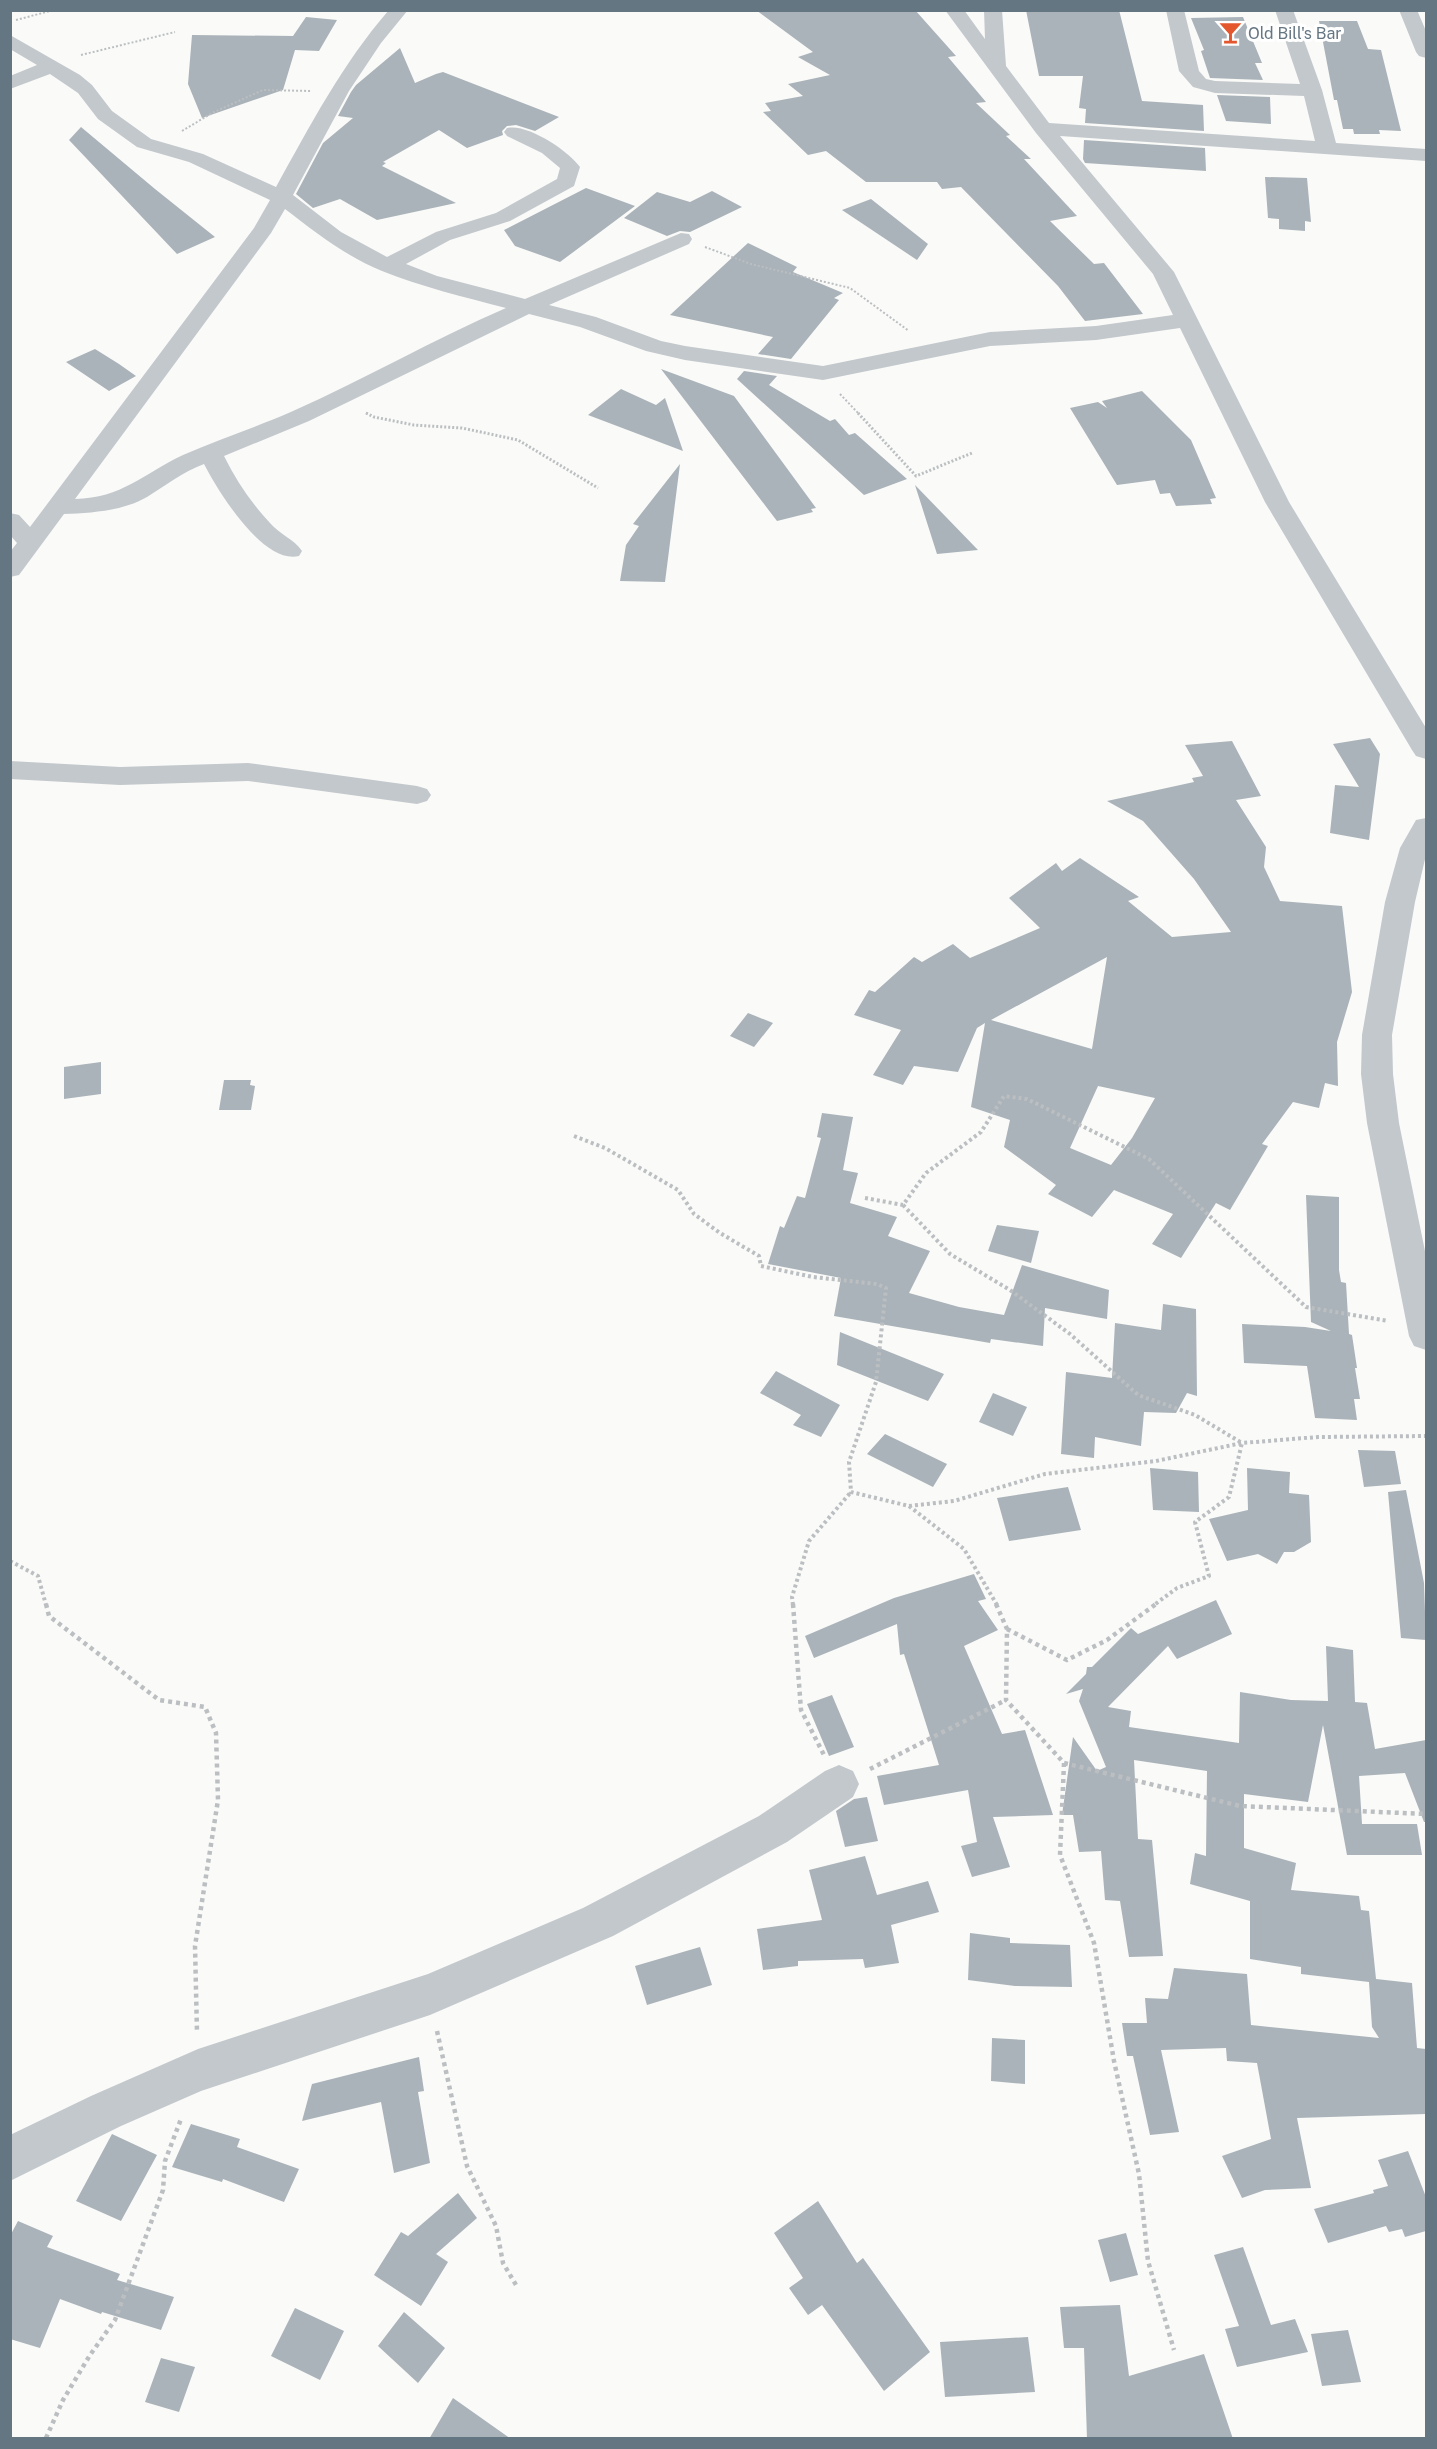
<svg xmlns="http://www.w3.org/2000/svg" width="1437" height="2449" viewBox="0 0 1437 2449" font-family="'Public Sans',sans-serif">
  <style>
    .building { fill: #aab3b9; fill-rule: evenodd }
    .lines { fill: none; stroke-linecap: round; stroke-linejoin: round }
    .path-far3 { stroke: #bbbfc2; stroke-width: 2; stroke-dasharray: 2 2; stroke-linecap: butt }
    .path-far2 { stroke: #bbbfc2; stroke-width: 3; stroke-dasharray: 2 2; stroke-linecap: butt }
    .path-far1 { stroke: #bbbfc2; stroke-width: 4; stroke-dasharray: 3 3; stroke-linecap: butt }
    .path { stroke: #bbbfc2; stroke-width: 4.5; stroke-dasharray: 4 4; stroke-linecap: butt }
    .minor { fill: #c3c8cc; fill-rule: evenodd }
    .labels { text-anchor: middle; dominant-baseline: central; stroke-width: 6; stroke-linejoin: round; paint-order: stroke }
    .far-poi-label { font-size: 16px; fill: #657683; stroke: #fff; text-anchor: start }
  </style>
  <rect width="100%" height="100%" fill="#fafaf8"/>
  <path class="building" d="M756 10H915L956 56 948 57 986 102 976 103 1010 135 1006 136 1031 159H1024L1077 216 1050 221 1094 264 1104 263 1143 314 1085 321 1058 286 961 187 942 189 937 182H866L826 151 808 155 763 112 771 111 765 103 803 96 788 84 830 75 798 57 813 52Z
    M1026 10H1119L1142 101 1203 105 1204 131 1085 123 1086 109 1079 108 1083 76H1039Z
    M306 17 337 20 319 51 295 50 283 90 202 118 188 84 192 35 293 36Z
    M1243 17 1262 63H1255L1263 80 1210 78 1201 51 1204 50 1191 18Z
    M1319 21H1357L1368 49 1381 50 1401 131 1379 130 1380 134H1354L1353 129H1343L1337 100H1334Z
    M400 48 415 83 436 74 443 72 559 117 535 131 516 125 507 126 502 131 503 135 467 148 439 130 383 162 386 163 382 166 456 203 377 220 340 199 313 208 296 194 323 143 353 118 338 116 351 92 356 85Z
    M1217 95 1270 97 1271 124 1226 121Z
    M81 127 155 189 215 237 177 254 69 140Z
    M1084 140 1205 148 1206 171 1085 163 1083 159Z
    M1265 177 1307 178 1311 222 1305 221V231L1279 229V219L1268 218Z
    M586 188 635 206 560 262 515 246 504 230Z
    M712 191 742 207 690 232 680 231 667 236 624 218 657 192 690 202Z
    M871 199 928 244 917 260 842 210Z
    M748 243 797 267 793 272 843 293 834 298 839 300 791 359 758 354 773 337 670 315Z
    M95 349 119 364 136 376 109 391 66 362Z
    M661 369 734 396 816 508 811 509 813 512 777 521Z
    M744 371 777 376 769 385 830 421 835 419 849 435 855 433 907 479 864 495 737 379Z
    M621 389 656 405 665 398 683 451 588 415Z
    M1142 391 1191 440 1216 498 1210 499 1212 504 1176 506 1170 493 1160 494 1155 480 1117 485 1070 408 1098 402 1107 408 1102 401Z
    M680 464 665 582 620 581 626 545 639 526 633 524Z
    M915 485 978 550 937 554Z
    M1370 738 1380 754 1369 840 1330 833 1335 785 1359 787 1333 744Z
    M1232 741 1261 796 1236 800 1266 847 1264 867 1280 901 1342 906 1352 992 1337 1042 1338 1086 1325 1083 1319 1108 1293 1102 1262 1144 1268 1146 1230 1210 1216 1203 1181 1258 1152 1244 1173 1214 1114 1190 1092 1217 1048 1194 1056 1185 1004 1147 1010 1120 971 1107 985 1023 977 1028 958 1072 914 1066 903 1085 873 1075 901 1030 854 1015 869 990 875 992 914 957 922 962 953 944 970 958 1040 928 1009 898 1056 863 1062 871 1080 858 1139 897 1128 901 1172 937 1231 932 1194 879 1143 821 1107 801 1194 782 1192 778 1203 776 1185 745ZM1107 957 1092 1049 991 1020ZM1098 1086 1155 1098 1132 1138 1111 1165 1070 1148Z
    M748 1013 773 1023 754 1047 730 1036Z
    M101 1062V1094L64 1099V1067Z
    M224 1080H251L250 1085 255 1086 251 1110H219Z
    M822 1113 853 1117 843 1170 858 1173 850 1203 897 1217 888 1236 930 1251 909 1293 959 1307 1004 1315 1022 1265 1109 1290 1107 1319 1045 1308 1043 1346 991 1339 990 1343 834 1316 841 1278 768 1264 780 1226 784 1228 797 1196 805 1198 821 1138 817 1137Z
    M1306 1195 1339 1197V1270L1341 1282 1346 1283 1349 1334 1352 1335 1357 1368H1355L1360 1399H1354L1357 1420 1315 1418 1307 1366 1244 1363 1242 1324 1305 1327 1331 1331 1311 1322Z
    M997 1225 1039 1231 1031 1263 988 1251Z
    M1163 1304 1196 1309 1197 1396 1187 1393 1176 1413 1144 1412 1141 1446 1095 1437 1094 1458 1061 1454 1066 1372 1112 1378 1115 1323 1161 1330Z
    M840 1332 944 1374 928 1401 837 1365Z
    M776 1371 840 1405 821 1437 793 1425 801 1415 760 1393Z
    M993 1393 1027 1407 1013 1436 979 1422Z
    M885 1434 947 1464 933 1487 867 1454Z
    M1358 1450 1395 1451 1401 1484 1364 1487Z
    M1150 1468 1198 1472 1199 1512 1153 1510Z
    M1247 1468 1290 1472 1289 1493 1309 1495 1311 1542 1294 1552H1284L1277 1564 1258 1554 1227 1561 1209 1519 1248 1510Z
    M1068 1487 1081 1530 1009 1541 997 1498Z
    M1406 1490 1424 1583 1426 1640 1401 1638 1388 1492Z
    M974 1574 986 1599 978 1601 998 1630 964 1646 1002 1734 1025 1730 1053 1815 993 1817 1010 1867 972 1877 961 1846 977 1842 968 1790 884 1805 877 1776 939 1765 904 1654 900 1655 897 1624 814 1658 805 1636 894 1598Z
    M1216 1600 1232 1634 1177 1659 1168 1646 1108 1707 1131 1711 1129 1727 1239 1743 1240 1692 1291 1700 1328 1701 1326 1646 1353 1650 1355 1702 1367 1703 1375 1749 1426 1740V1822H1424L1405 1773 1359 1776 1362 1824H1417L1422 1855H1347L1323 1725 1308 1802 1244 1794V1848L1296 1863 1291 1890 1359 1896 1361 1910 1369 1911 1376 1979 1412 1983 1417 2048 1426 2049V2114L1297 2118 1311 2188 1265 2190 1242 2198 1222 2156 1271 2139 1257 2063 1227 2061 1226 2048 1161 2050 1179 2132 1150 2135 1133 2056H1127L1122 2023H1147L1145 1998 1168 1999 1174 1968 1247 1974 1251 2025 1379 2038 1372 2027 1369 1982 1301 1974V1967L1250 1959V1901L1190 1884 1195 1853 1206 1856 1207 1771 1134 1760 1138 1839 1152 1840 1163 1956 1129 1957 1120 1901 1105 1900 1101 1851 1079 1852 1073 1815H1062L1073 1737 1097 1771 1106 1767 1079 1701 1083 1689 1066 1694 1086 1674 1087 1667H1092L1131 1628 1138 1634Z
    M832 1695 854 1747 829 1756 807 1704Z
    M867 1797 878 1841 845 1847 836 1811 854 1799Z
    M865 1856 877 1895 928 1881 939 1912 891 1925 899 1963 865 1968 863 1959 798 1961V1966L763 1970 757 1929 822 1920 809 1870Z
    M970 1933 1010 1938V1943L1070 1945 1072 1987 1015 1986 968 1980Z
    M700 1947 712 1985 647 2005 635 1966Z
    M992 2038 1025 2040V2084L991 2081Z
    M419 2057 424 2091 418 2092 430 2163 394 2173 381 2102 302 2121 312 2084Z
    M191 2124 240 2139 237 2147 299 2169 284 2202 223 2179 222 2182 172 2167Z
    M112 2134 157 2155 121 2221 76 2201Z
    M1408 2151 1426 2197V2231L1405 2237 1402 2229 1389 2232 1386 2226 1328 2243 1314 2209 1374 2193 1373 2190 1388 2186 1378 2160Z
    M458 2193 477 2218 436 2254 448 2262 421 2306 374 2275 401 2232 408 2236Z
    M818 2201 857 2263 863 2258 930 2352 884 2391 822 2305 808 2315 789 2288 803 2278 774 2233Z
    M18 2221 53 2236 47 2247 120 2274 117 2280 174 2297 161 2330 102 2312 101 2314 60 2299 40 2348 10 2339V2236Z
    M1126 2233 1138 2275 1110 2282 1098 2240Z
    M1243 2247 1271 2325 1295 2319 1308 2352 1237 2367 1225 2329 1239 2326 1214 2255Z
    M1120 2305 1129 2376 1204 2354 1233 2439H1087L1084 2348H1064L1060 2307Z
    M295 2308 344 2331 320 2380 271 2356Z
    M404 2312 445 2348 418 2383 378 2346Z
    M1348 2330 1361 2382 1322 2386 1311 2334Z
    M1028 2337 1035 2392 945 2397 940 2342Z
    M161 2358 195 2367 179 2412 145 2402Z
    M453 2398 511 2439H429Z"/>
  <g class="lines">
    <path class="path-far3" d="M16 20 50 11
      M81 55 175 32
      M182 131 212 113 263 90 312 91
      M705 247 751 264 850 288 909 331
      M840 394 859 414
      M366 413 369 414"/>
    <path class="path-far2" d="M366 413 374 417 414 425 462 428 518 440 598 488
      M858 413 916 476 972 453"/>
    <path class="path-far1" d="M574 1136 605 1148 678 1190 694 1214 720 1233 759 1256 761 1266 813 1277 877 1284 886 1288 876 1382 849 1462 851 1492 909 1506 964 1549 997 1605
      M865 1198 903 1205 926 1173 981 1132 1004 1096 1027 1099 1149 1159 1306 1307 1388 1321
      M903 1205 950 1254 1010 1290 1070 1334 1138 1395 1195 1415 1242 1443 1229 1497 1195 1522 1209 1576 1177 1588 1154 1605
      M909 1506 954 1501 1045 1474 1156 1461 1242 1443 1318 1437 1426 1436
      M10 1561 38 1576 46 1605
      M793 1605 792 1597 809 1541 851 1492"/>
    <path class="path" d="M46 1604 49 1616 159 1700 205 1707 216 1733 218 1800 195 1946 197 2033
      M793 1604 801 1710 824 1755
      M996 1604 1007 1629 1006 1700 1064 1763 1240 1806 1426 1814
      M1007 1629 1067 1660 1107 1640 1156 1604
      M1064 1763 1060 1855 1094 1943 1114 2061 1139 2174 1148 2261 1174 2350
      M870 1769 1006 1700
      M437 2031 467 2166 496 2226 503 2263 516 2285
      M46 2438 63 2400 90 2355 115 2320 163 2190 165 2161 181 2119"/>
    <path class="minor" d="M389 10H408L381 43 349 91 293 195 341 232 387 257 436 232 496 213 557 179 560 168 542 153 507 136 504 132 507 128C527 123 569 151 580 167L574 186 510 221 450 240 406 264 437 276 525 299 681 233 689 234 692 239 689 244 549 305 596 317 661 341 685 346 823 366 990 332 1096 326 1173 315 1153 274 1036 133 945 10H964L985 39 984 10H1002L1006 66 1049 123 1315 141 1304 96 1215 93 1193 87 1179 71 1166 10H1184L1199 71 1206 79 1215 81 1300 84 1275 10H1293L1322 90 1336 143 1426 149V161L1060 136 1174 272 1289 502 1426 728V759L1416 756 1412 750 1265 502 1180 328 1096 340 990 346 823 380 685 360 646 351 580 327 529 314 309 421 224 456C236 480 251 503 270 523 279 534 294 539 302 551L299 556C263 565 218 491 204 464 183 472 166 485 147 497 123 511 91 513 64 514L19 575 10 577V552L17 543 10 535V513L19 515 30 527 254 228 270 200 189 162 137 147 98 119 78 93 50 74 10 89V76L37 65 10 49V35L80 75 92 85 112 111 151 139 203 154 276 187C310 126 342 64 389 10ZM285 209C315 232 347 257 382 271 422 287 464 297 506 308 434 339 365 379 293 411 257 427 219 439 183 455 143 474 122 498 75 499L271 233Z
      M1399 10H1417L1426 31V58L1419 56 1416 52Z
      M10 761 120 767 248 763 417 786 427 789 431 795 427 801 417 804 248 781 120 785 10 779Z
      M1426 818V855L1415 902 1392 1035 1393 1074 1399 1123 1426 1256V1350L1414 1346 1409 1336 1367 1123 1361 1074 1362 1035 1385 902 1400 848 1416 820Z
      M839 1765 853 1771 859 1784 853 1797 787 1842 613 1936 430 2015 201 2091 121 2126 10 2181V2135L91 2096 198 2049 428 1974 583 1908 759 1816 825 1771Z"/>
  </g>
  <defs>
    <symbol id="bar-bare" viewBox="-9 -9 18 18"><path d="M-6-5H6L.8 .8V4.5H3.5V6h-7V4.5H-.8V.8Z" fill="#e4572e" stroke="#fff" stroke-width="2.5" paint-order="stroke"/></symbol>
  </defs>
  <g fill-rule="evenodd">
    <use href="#bar-bare" x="1214" y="16" width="33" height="33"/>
  </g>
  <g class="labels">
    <g class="far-poi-label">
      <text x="1248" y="33">Old Bill's Bar</text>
    </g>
  </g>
  <rect width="1437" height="2449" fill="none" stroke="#657683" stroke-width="24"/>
</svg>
